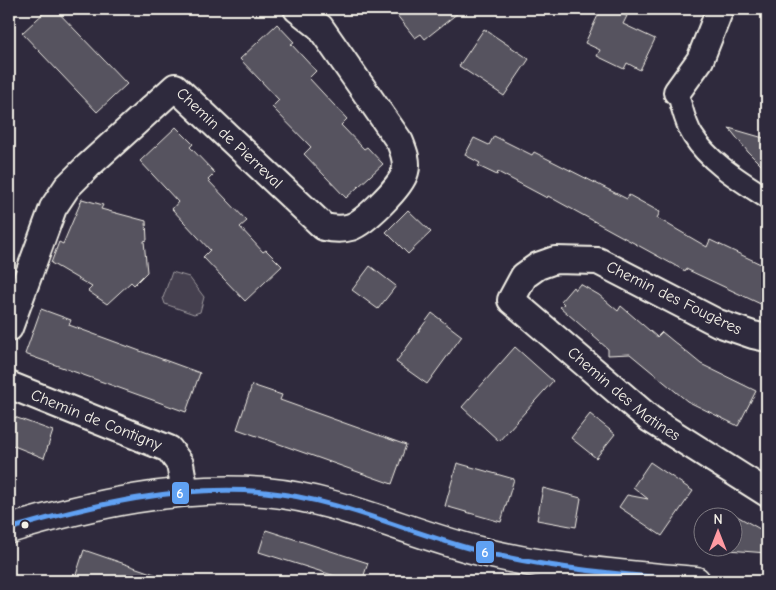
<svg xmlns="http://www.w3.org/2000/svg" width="776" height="590" viewBox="0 0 776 590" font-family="'Comic Neue',sans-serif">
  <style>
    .green { fill: #454050; stroke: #9c989c }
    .building { fill: #56525f; stroke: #f4f1e8 }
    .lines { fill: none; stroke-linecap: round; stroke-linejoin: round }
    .pedestrian-casing { stroke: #f4f1e8; stroke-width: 24 }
    .minor-casing { stroke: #f4f1e8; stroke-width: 30 }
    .tertiary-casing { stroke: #f4f1e8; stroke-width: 31 }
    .pedestrian { stroke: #2f2a3d; stroke-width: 20 }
    .minor { stroke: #2f2a3d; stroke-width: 26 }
    .tertiary { stroke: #2f2a3d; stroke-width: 28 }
    .bus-1-casing { stroke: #2f2a3d; stroke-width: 9 }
    .bus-1 { stroke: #60a1f3; stroke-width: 5 }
    .bus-dot { fill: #f4f1e8; stroke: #2f2a3d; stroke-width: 2 }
    .labels { text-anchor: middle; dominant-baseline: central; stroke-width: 4; stroke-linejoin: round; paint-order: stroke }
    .street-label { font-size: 16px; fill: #f4f1e8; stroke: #2f2a3d }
    .line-badge { stroke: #2f2a3d; stroke-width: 2 }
    .badge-label { font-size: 14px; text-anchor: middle; font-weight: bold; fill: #fff }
  </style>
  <rect width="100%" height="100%" fill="#2f2a3d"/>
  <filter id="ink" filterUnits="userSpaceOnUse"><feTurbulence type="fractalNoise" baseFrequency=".02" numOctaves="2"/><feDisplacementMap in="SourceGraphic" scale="10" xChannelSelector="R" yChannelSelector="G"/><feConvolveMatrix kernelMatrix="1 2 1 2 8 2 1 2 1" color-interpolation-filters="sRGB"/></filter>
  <g filter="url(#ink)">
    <path class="green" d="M172 272 189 277 204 297 200 312 194 314 165 304 163 298Z"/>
    <path class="building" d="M48 9H55L127 84 97 112 22 33Z
      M392 9H463L425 39 421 34 415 38Z
      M601 9H612L627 16 623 24 655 39 640 70 627 63 624 69 597 56 600 50 585 43Z
      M277 24 294 42 291 44 316 71 309 78 347 119 341 125 364 149 367 147 383 164 346 198 304 154 311 147 272 107 279 100 240 59Z
      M484 29 529 59 504 96 459 66Z
      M176 127 193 144 190 147 215 173 208 180 247 221 240 227 263 252 266 250 282 266 245 301 203 257 210 250 172 209 178 202 140 161Z
      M729 128 767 139V171L748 152Z
      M494 136 532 155 534 152 627 199 629 195 660 212 657 218 707 247 710 240 767 267V307L686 269 685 271 548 196 547 198 498 172 497 175 478 166 480 163 465 155 474 138 489 145Z
      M82 199 103 205 101 209 146 221 147 240 144 241 147 272 134 285 131 282 107 304 88 291 92 287 51 263 59 242 63 244Z
      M408 210 431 232 408 254 386 232Z
      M370 266 396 286 378 309 352 290Z
      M580 284 599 295 618 311 621 306 657 337 662 332 701 364 756 391 738 426 687 401 630 354 608 355V349L560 307 564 304 561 301 573 287 575 290Z
      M41 309 71 320 69 325 200 373 186 412 25 354Z
      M432 313 462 336 427 384 396 362Z
      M515 347 553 381 499 441 462 407Z
      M252 385 282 395 280 400 406 445 392 484 237 429Z
      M590 414 615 434 596 458 571 438Z
      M9 415 53 431 44 458 9 444Z
      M650 462 693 491 662 536 619 507 627 495 648 499 633 487Z
      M457 463 514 479 501 522 445 506Z
      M543 488 581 498 576 527 537 520Z
      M728 511 767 533V553L715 549 734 548V518H724Z
      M266 530 368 563 362 581H351L259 552Z
      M84 550 163 577 162 581H74Z"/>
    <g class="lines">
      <defs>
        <path id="pedestrian" d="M677 92C682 106 685 124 693 136 710 163 741 181 767 198"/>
        <g id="minor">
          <path d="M677 92 700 60 720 9"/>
          <path id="s1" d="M9 328 53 208 67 187 88 166 175 87 324 227C333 229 341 230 351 227 365 222 401 187 405 172 408 162 404 152 400 142L320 27 297 9"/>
          <path id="s2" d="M767 338 753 335 718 323 598 261 555 260 538 266 524 276 511 300 650 419 767 493"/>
          <path id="s3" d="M9 385 169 449 180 464 185 491"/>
        </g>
        <path id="tertiary" d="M9 529C92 504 178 485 265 492 341 499 410 534 483 552 553 569 624 575 696 581"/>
      </defs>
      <use href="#pedestrian" class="pedestrian-casing"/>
      <use href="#minor" class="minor-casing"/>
      <use href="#tertiary" class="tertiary-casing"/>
      <use href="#pedestrian" class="pedestrian"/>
      <use href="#minor" class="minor"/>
      <use href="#tertiary" class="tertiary"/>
      <defs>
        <path id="bus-1" d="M9 529C92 505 178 484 265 492 341 499 410 534 483 552 553 569 625 575 696 581"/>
      </defs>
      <use href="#bus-1" class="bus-1-casing"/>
      <use href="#bus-1" class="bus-1"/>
    </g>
  </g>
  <circle class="bus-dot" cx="25" cy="525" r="4.5"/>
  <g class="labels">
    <g class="street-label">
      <text stroke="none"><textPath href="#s1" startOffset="375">Chemin de Pierreval</textPath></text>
      <text transform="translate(674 298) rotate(26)">Chemin des Fougères</text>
      <text stroke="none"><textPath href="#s2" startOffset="439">Chemin des Matines</textPath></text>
      <text stroke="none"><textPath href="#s3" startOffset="94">Chemin de Contigny</textPath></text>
    </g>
  </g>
  <g class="line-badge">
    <rect x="171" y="481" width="19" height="24" rx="5" fill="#60a1f3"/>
    <rect x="475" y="540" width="20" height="24" rx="5" fill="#60a1f3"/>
  </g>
  <g class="badge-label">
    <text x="180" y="498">6</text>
    <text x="485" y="557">6</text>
  </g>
  <rect width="776" height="590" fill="none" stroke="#2f2a3d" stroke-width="30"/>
  <rect x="15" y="15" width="746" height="560" fill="none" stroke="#f4f1e8" stroke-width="2" filter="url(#ink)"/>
  <g transform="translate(718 532)"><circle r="24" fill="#2f2a3d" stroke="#7e7a81"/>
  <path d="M0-4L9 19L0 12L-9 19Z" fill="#ff9aa2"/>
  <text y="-8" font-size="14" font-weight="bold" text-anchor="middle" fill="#f4f1e8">N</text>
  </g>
</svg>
